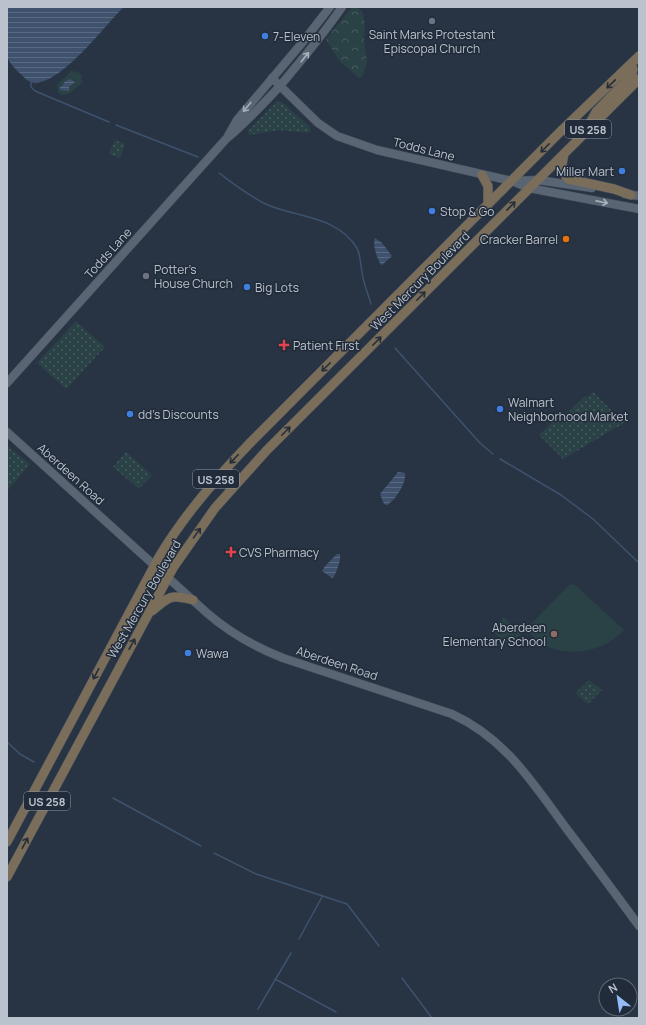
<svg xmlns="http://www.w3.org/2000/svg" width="646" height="1025" viewBox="0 0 646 1025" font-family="Manrope,sans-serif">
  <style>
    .grass { fill: url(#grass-dots) }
    .forest { fill: url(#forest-crowns) }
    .garden { fill: #2a4245 }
    .water { fill: url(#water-rules) }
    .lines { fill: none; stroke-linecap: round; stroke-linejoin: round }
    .stream { stroke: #3e526d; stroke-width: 1.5 }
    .major-casing { stroke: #464f5d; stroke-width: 9 }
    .highway-casing { stroke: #47515e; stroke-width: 10 }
    .major { stroke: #5a6574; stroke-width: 8 }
    .highway { stroke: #7a6d59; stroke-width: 9 }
    .oneway { stroke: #a7afbb }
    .oneway2 { stroke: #252e3b }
    .worship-dot { fill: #6b7280; stroke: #212b39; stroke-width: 1.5 }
    .shop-dot { fill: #3f7fe0; stroke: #212b39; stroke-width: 1.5 }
    .food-dot { fill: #e8710a; stroke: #212b39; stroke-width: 1.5 }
    .health-dot { fill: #e0444e; stroke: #212b39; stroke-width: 1.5 }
    .education-dot { fill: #8d6e63; stroke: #212b39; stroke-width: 1.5 }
    .labels { text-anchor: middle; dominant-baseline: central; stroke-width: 3; stroke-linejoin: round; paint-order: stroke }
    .shield { fill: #212b39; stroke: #8c95a1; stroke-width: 1 }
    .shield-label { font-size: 11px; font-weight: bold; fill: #bac2cd }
    .poi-label { font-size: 12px; fill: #bac2cd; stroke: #212b39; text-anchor: start }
    .street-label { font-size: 12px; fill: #bac2cd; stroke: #212b39 }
  </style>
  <defs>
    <pattern id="grass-dots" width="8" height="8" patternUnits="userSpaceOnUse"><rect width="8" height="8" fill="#2a4245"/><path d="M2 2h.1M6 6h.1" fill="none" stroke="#475c5f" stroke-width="1.8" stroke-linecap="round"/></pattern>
    <pattern id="forest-crowns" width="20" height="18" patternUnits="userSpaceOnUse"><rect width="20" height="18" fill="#2a4245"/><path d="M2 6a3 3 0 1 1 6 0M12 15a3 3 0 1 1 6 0" fill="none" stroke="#475c5f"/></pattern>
    <pattern id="water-rules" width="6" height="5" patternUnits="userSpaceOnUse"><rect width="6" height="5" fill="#3e526d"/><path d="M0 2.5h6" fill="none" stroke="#586981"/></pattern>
  </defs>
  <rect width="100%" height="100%" fill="#283444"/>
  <path class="grass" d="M276 102H282L309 126 311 131 308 133 279 130 249 135 248 131Z
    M115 140 125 144 120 158 109 154Z
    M76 321 105 347 66 389 37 363Z
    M593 392 624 423 563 459 539 435 554 420 557 423 585 396 587 397Z
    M7 446 30 464 7 491Z
    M126 452 152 475 139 489 113 467Z
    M589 680 602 690 588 704 575 693Z"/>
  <path class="forest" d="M352 7H358L363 13 365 26 364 41 367 63 362 77 359 78 339 61 326 39Z"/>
  <path class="garden" d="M72 70 75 73 77 71 83 77 81 79 83 82 69 94 61 95 58 92 57 85Z
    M574 584 624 630C603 653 566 659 539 642 534 638 530 633 526 629L569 585Z
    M504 617 522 633 509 646 491 630Z"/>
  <path class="water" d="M7 7H124C107 22 55 94 29 81 26 80 24 77 22 75 17 71 8 62 7 56 4 42 7 21 7 7Z
    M70 79 75 82 69 87V91L60 90V87L63 85 64 82Z
    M375 238 382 243 392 256 382 265C378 263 372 244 375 238Z
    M398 472 405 473C407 482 395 501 387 505L384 504 380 494Z
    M337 554H340C341 561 337 570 334 577L332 578 322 571 325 566Z"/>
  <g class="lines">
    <path class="stream" d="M31 81V87L35 91 109 122
      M116 125 198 157
      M219 173C235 185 250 197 268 205 299 218 337 216 357 248 361 257 360 263 362 272 363 283 368 293 371 304
      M395 348 480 443 493 454
      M500 459 561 495 593 519 639 563
      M7 742 20 754 34 762
      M113 798 201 846
      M214 853 256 874 347 904 379 946
      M299 939 322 897
      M402 978 432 1018
      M275 979 336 1012
      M258 1009 291 953"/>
    <defs>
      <path id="major" d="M272 78 318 123 337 136 377 150 512 181 529 188 639 209
        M228 136 237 120 302 43 330 7
        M514 181 538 180 592 188
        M625 194 639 196
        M7 383 226 139C246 123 262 105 279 87 301 61 323 35 342 7
        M7 432 207 613C230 633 255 647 283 658L452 714C506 739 532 782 566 828 591 861 615 893 639 926"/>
      <path id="highway" d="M590 123 596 112 632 75 633 69 631 64
        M564 154 561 170 568 179 614 189 631 195
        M482 175 488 186V205
        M152 611C169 596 171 594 193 600
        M7 842 159 557C184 515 217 477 251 442L562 130 639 56
        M7 877 173 568 215 508 267 450 639 79"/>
    </defs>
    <use href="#major" class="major-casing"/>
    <use href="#highway" class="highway-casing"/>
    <use href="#major" class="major"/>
    <use href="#highway" class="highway"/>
  </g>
  <defs><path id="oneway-shaft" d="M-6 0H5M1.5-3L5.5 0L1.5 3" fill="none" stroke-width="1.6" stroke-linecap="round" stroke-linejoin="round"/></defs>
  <g class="oneway">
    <use href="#oneway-shaft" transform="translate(305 57) rotate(-51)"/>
    <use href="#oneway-shaft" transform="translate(247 107) rotate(130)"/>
    <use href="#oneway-shaft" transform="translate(602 202) rotate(11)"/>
  </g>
  <g class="oneway2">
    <use href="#oneway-shaft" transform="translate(611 84) rotate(136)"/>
    <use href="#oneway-shaft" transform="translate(545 148) rotate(135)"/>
    <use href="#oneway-shaft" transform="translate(511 206) rotate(-45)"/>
    <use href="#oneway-shaft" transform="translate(421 296) rotate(-45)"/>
    <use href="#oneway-shaft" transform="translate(377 341) rotate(-45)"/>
    <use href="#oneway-shaft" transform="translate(326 367) rotate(135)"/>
    <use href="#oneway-shaft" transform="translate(286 431) rotate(-45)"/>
    <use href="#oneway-shaft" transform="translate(234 459) rotate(134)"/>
    <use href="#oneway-shaft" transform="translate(197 533) rotate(-54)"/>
    <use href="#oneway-shaft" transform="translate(132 644) rotate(-61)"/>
    <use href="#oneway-shaft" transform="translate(96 674) rotate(118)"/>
    <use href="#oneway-shaft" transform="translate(25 843) rotate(-62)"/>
  </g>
  <g class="worship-dot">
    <circle cx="432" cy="21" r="4"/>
    <circle cx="146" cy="276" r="4"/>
  </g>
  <g class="shop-dot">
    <circle cx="265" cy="36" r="4"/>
    <circle cx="622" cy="171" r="4"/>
    <circle cx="432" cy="211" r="4"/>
    <circle cx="247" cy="287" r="4"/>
    <circle cx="500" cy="409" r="4"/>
    <circle cx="130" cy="414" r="4"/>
    <circle cx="188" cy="653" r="4"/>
  </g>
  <circle class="food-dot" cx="566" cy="239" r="4"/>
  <g class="health-dot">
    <path d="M282 339h4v4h4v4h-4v4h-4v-4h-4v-4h4z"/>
    <path d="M229 546h4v4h4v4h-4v4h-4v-4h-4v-4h4z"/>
  </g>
  <circle class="education-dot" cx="554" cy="634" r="4"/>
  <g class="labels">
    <g class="shield">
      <rect x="565" y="120" width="46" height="18" rx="3"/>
      <rect x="193" y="470" width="46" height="18" rx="3"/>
      <rect x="24" y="792" width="46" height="18" rx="3"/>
    </g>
    <g class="shield-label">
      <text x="588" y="129">US 258</text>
      <text x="216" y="479">US 258</text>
      <text x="47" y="801">US 258</text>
    </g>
    <g class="poi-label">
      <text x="432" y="34" text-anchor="middle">Saint Marks Protestant<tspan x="432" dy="14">Episcopal Church</tspan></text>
      <text x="273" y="36">7-Eleven</text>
      <text x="614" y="171" text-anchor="end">Miller Mart</text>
      <text x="440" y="211">Stop &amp; Go</text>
      <text x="558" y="239" text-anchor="end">Cracker Barrel</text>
      <text x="154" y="269">Potter’s<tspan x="154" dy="14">House Church</tspan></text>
      <text x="255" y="287">Big Lots</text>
      <text x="293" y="345">Patient First</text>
      <text x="508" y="402">Walmart<tspan x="508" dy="14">Neighborhood Market</tspan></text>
      <text x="138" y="414">dd's Discounts</text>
      <text x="239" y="552">CVS Pharmacy</text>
      <text x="546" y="627" text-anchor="end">Aberdeen<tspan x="546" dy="14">Elementary School</tspan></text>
      <text x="196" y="653">Wawa</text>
    </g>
    <g class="street-label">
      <text transform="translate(424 149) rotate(14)">Todds Lane</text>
      <text transform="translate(108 253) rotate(-48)">Todds Lane</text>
      <text transform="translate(420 281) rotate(-45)">West Mercury Boulevard</text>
      <text transform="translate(71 474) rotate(42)">Aberdeen Road</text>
      <text transform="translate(144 599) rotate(-60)">West Mercury Boulevard</text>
      <text transform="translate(337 663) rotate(18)">Aberdeen Road</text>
    </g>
  </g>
  <rect width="646" height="1025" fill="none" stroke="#bac2cd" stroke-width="16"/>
  <g transform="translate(618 997) rotate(330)"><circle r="19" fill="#212b39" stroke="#5e6774"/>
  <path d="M0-3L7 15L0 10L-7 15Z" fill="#94bcf8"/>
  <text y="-6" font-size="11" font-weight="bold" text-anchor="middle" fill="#bac2cd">N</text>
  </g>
</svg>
